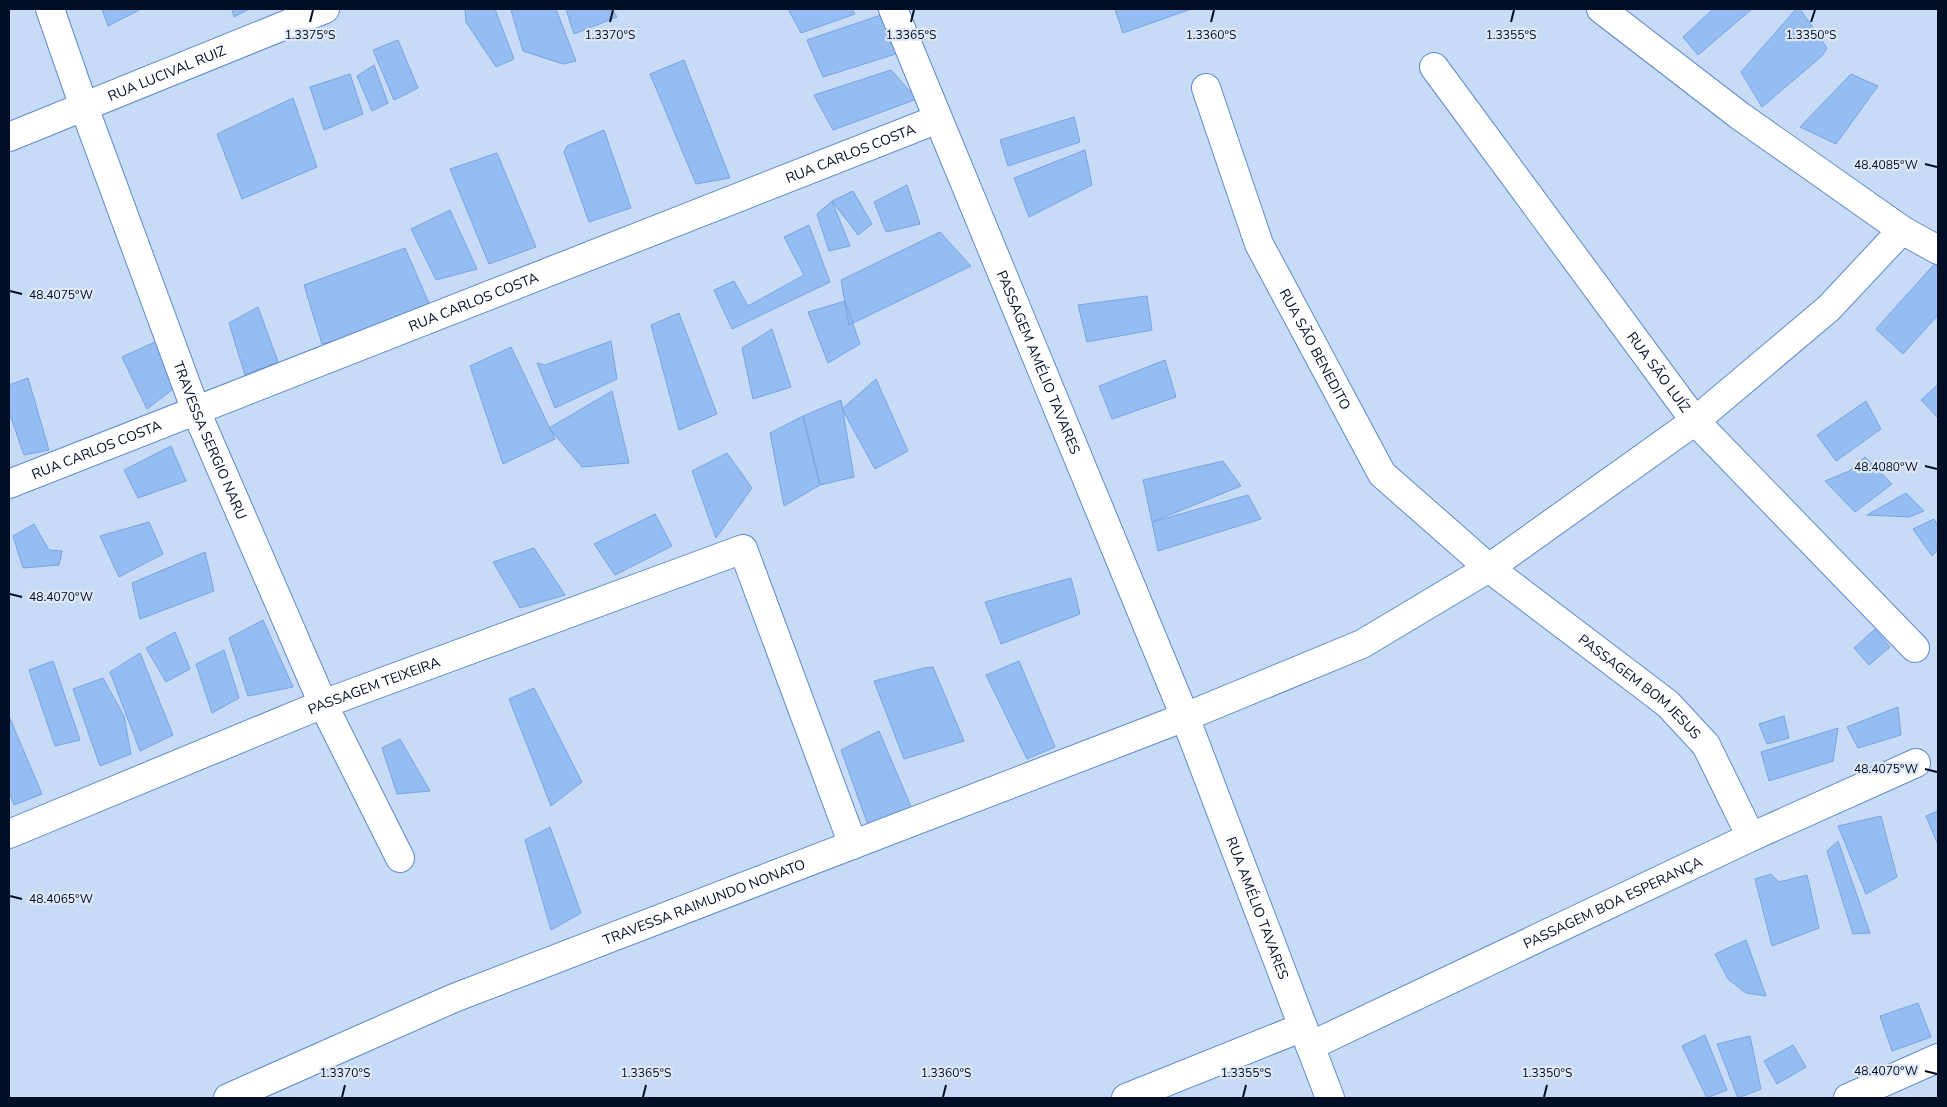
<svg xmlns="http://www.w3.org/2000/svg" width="1947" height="1107" viewBox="0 0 1947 1107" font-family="'Nunito Sans',sans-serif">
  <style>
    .building { fill: #96bdf2; stroke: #75a4e4 }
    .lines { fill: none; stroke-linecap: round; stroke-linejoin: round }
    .minor-casing { stroke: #5d8bc9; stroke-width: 30 }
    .minor { stroke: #fff; stroke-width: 28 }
    .ticks { fill: none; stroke: #010e25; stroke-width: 2 }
    .labels { text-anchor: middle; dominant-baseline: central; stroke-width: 4.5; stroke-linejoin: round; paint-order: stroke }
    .street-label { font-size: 14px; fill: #010e25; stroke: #dee7f5 }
    .ticks-label { font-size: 12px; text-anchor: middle; fill: #010e25; stroke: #dee7f5; stroke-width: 4.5; stroke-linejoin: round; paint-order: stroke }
  </style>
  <rect width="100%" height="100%" fill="#c8dbf6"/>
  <path class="building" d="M102 9H141L108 26Z
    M232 9H249L234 17Z
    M465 9H495L514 59 496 67 466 22Z
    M514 9H556L576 61 563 64 523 51 511 10Z
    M566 9H612L617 17 574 34Z
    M788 9H852L855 14 801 33Z
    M1115 9H1191L1123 33Z
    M1713 9H1752L1698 55 1683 37Z
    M1796 9H1800L1827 48 1822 56 1762 107 1741 72Z
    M881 15 902 52 823 77 807 40Z
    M398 40 418 88 394 100 373 50Z
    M684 60 730 178 696 184 650 74Z
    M374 65 388 103 372 111 357 76Z
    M891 70 917 99 833 130 814 95Z
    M350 74 363 114 324 130 310 87Z
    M1851 74 1878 86 1836 144 1800 127Z
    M293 98 317 167 242 199 217 134Z
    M1074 117 1080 142 1008 166 1000 140Z
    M604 130 631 208 589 222 564 152 567 146Z
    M1085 150 1092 185 1029 217 1014 178Z
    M497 153 536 247 489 264 450 169Z
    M907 185 920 224 886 232 874 202Z
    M853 191 872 224 858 235 832 201Z
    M832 201 850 246 829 251 817 214Z
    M450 210 477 269 436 280 411 229Z
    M809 225 830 282 732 329 714 290 734 281 748 306 804 275 784 237Z
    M940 232 971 266 849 325 841 280Z
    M405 248 435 317 322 344 304 285Z
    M1938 260V315L1903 354 1876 329Z
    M1147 296 1152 330 1087 342 1078 305Z
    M845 301 860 344 828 363 808 312Z
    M258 307 278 362 245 375 229 323Z
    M679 313 717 414 679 430 651 325Z
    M772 329 791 387 753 399 742 348Z
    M157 341 173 389 147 409 122 357Z
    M611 341 617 379 555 408 537 363 545 365Z
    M511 347 555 439 503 464 470 366Z
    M1165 360 1176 397 1112 419 1099 386Z
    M28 378 49 450 24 455 9 412V385Z
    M876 379 908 451 875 469 842 409Z
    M1938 384V418L1921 400Z
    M612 391 629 463 582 467 549 428Z
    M841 400 854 477 820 485 803 416Z
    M1866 401 1881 429 1836 461 1817 435Z
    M803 416 820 485 784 506 770 433Z
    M171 446 186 481 138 498 124 470Z
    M727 453 752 488 716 538 692 471Z
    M1865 457 1892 484 1855 512 1825 481 1849 471Z
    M1223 461 1241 486 1152 522 1143 480Z
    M1906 493 1924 511 1909 517 1867 515Z
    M1248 495 1261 519 1158 551 1152 522Z
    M655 514 672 546 615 575 594 544Z
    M1934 519 1938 526V550L1932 556 1913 529Z
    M149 522 163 554 119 577 100 536Z
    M34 524 49 550 62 551 59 565 23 568 13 536Z
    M534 548 565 595 520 608 493 562Z
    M205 552 214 591 140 619 132 583Z
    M1071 578 1080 614 1001 644 985 602Z
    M263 620 293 687 248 696 229 638Z
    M1875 629 1890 647 1869 665 1854 648Z
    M175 632 190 669 166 682 146 648Z
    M224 650 239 698 212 713 196 664Z
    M140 653 173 735 140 751 110 672Z
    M53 661 80 740 55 746 29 670Z
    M1019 661 1055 747 1027 759 986 675Z
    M933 667 964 741 904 759 874 681 924 668Z
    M103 678 124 716 131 754 100 766 73 689Z
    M534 688 582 782 551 806 509 699Z
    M1898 707 1901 735 1858 748 1847 727Z
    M9 716 42 794 14 805 9 791Z
    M1784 716 1789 738 1767 744 1759 724Z
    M1838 728 1833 761 1769 781 1761 752Z
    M879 731 912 809 869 828 841 750Z
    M400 739 430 791 397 794 382 748Z
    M1938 811V845L1926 816Z
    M1881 816 1897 877 1866 894 1838 826Z
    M550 827 581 913 551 930 525 840Z
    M1838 841 1870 933 1853 934 1827 851Z
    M1771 874 1779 882 1807 875 1819 928 1772 946 1755 879Z
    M1746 940 1766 996 1746 993 1728 979 1715 954Z
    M1918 1003 1931 1037 1892 1051 1880 1016Z
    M1705 1035 1727 1090 1707 1098 1682 1046Z
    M1750 1036 1761 1089 1738 1098 1717 1044Z
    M1793 1045 1806 1067 1777 1084 1764 1061Z"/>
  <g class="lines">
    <defs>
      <g id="minor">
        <path id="s1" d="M50 9 84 107 196 411 323 704 400 858"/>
        <path id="s2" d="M893 9 1185 717 1330 1098"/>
        <path d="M1601 9 1740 116 1902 230 1938 250"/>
        <path id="s3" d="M1434 67 1695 421 1915 648"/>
        <path id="s4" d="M1206 88 1259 244 1382 474 1489 568 1668 704 1706 745 1751 837"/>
        <path id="s5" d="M9 137 325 9"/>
        <path id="s6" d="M9 484 938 119"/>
        <path id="s7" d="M9 834 323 704 743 549 853 845"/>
        <path id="s8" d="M1310 1046 1751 837 1916 763"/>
        <path id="s9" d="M228 1098 454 998 1185 717 1362 644 1489 568 1695 421 1829 308 1902 230"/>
        <path d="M1126 1098 1303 1027"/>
        <path d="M1848 1098 1938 1058"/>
      </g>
    </defs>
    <use href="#minor" class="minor-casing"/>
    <use href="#minor" class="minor"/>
  </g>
  <path class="ticks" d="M310 22 313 10M610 22 613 10M911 22 914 10M1211 22 1214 10M1511 22 1514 10M1811 22 1815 10M1925 164 1937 167M10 291 22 294M1925 466 1937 469M10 594 22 597M1925 769 1937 772M10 896 22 899M1925 1071 1937 1074M342 1097 345 1085M643 1097 646 1085M943 1097 946 1085M1243 1097 1246 1085M1544 1097 1547 1085"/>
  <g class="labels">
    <g class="street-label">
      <text stroke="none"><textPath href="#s5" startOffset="170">RUA LUCIVAL RUIZ</textPath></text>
      <text stroke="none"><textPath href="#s6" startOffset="904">RUA CARLOS COSTA</textPath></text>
      <text stroke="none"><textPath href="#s6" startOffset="499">RUA CARLOS COSTA</textPath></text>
      <text stroke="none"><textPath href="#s4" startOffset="284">RUA SÃO BENEDITO</textPath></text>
      <text stroke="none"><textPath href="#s2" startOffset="382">PASSAGEM AMÉLIO TAVARES</textPath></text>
      <text stroke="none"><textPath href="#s3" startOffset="379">RUA SÃO LUÍZ</textPath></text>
      <text stroke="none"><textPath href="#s1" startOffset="460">TRAVESSA SERGIO NARU</textPath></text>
      <text stroke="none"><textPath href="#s6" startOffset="94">RUA CARLOS COSTA</textPath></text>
      <text stroke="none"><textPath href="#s7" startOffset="394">PASSAGEM TEIXEIRA</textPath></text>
      <text stroke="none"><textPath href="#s4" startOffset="760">PASSAGEM BOM JESUS</textPath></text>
      <text stroke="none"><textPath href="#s9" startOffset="515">TRAVESSA RAIMUNDO NONATO</textPath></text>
      <text stroke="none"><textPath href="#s8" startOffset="335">PASSAGEM BOA ESPERANÇA</textPath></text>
      <text stroke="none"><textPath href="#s2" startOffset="970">RUA AMÉLIO TAVARES</textPath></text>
    </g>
  </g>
  <g class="ticks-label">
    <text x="310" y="39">1.3375°S</text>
    <text x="610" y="39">1.3370°S</text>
    <text x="911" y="39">1.3365°S</text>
    <text x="1211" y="39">1.3360°S</text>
    <text x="1511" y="39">1.3355°S</text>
    <text x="1811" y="39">1.3350°S</text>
    <text x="1886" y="169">48.4085°W</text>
    <text x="61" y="299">48.4075°W</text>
    <text x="1886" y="471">48.4080°W</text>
    <text x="61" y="601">48.4070°W</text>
    <text x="1886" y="773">48.4075°W</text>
    <text x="61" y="903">48.4065°W</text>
    <text x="1886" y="1075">48.4070°W</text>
    <text x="345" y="1077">1.3370°S</text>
    <text x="646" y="1077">1.3365°S</text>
    <text x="946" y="1077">1.3360°S</text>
    <text x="1246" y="1077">1.3355°S</text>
    <text x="1547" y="1077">1.3350°S</text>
  </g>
  <rect width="1947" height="1107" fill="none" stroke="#010e25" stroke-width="20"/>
</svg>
